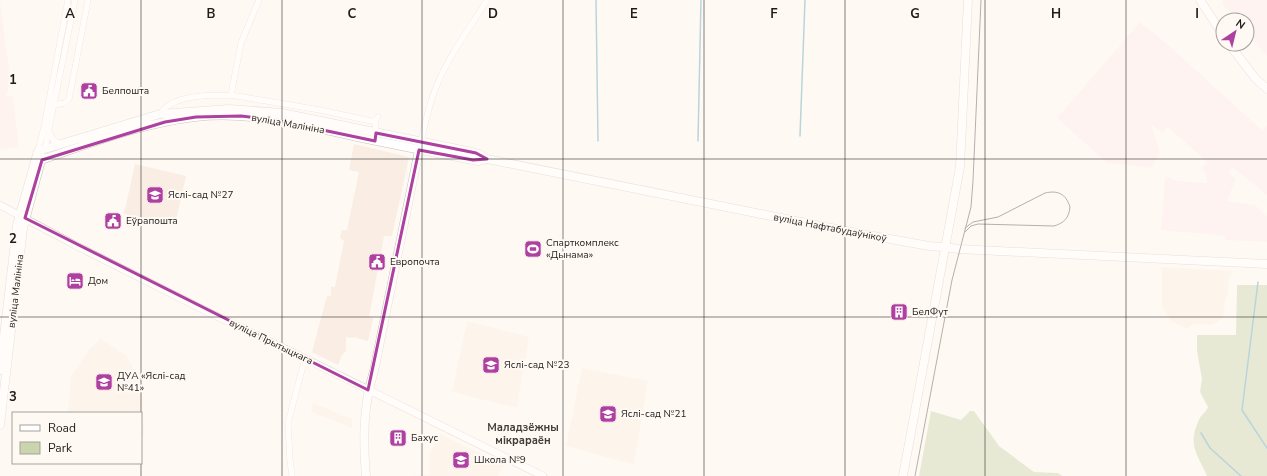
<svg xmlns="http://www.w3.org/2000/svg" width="1267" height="476" viewBox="0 0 1267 476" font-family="'Nunito Sans',sans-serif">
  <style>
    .built { fill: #faede3 }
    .industrial { fill: #fceceb }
    .medical { fill: #fcece9 }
    .green { fill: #cad5ad }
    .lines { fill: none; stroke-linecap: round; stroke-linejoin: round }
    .stream { stroke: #67a6be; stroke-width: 1.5 }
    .minor-casing { stroke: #c7c1bc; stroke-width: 6 }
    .tertiary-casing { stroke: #c7c1bc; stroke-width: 8 }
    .secondary-casing { stroke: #c7c1bc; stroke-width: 9 }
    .minor { stroke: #fff; stroke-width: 5.5 }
    .tertiary { stroke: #fff; stroke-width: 7 }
    .secondary { stroke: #fff; stroke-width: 8 }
    .tram { stroke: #595654; stroke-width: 1 }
    .marked { fill: none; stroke: #ae409f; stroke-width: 3; stroke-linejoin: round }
    .grid { fill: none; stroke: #1f1d1b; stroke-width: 1; stroke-opacity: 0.55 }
    .labels { text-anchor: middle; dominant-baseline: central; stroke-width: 4; stroke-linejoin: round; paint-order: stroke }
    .poi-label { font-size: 10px; fill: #1f1d1b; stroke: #fff9f4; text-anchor: start }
    .street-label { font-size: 10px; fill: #1f1d1b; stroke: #fff9f4 }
    .neighbourhood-label { font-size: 11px; font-weight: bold; fill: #413d39; stroke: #fff9f4 }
    .grid-label { font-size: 13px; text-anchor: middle; font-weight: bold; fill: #1f1d1b; stroke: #fff9f4; stroke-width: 4; stroke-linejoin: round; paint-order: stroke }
  </style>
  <rect width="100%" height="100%" fill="#fff9f4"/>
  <path class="built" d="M354 144 409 157 392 236H384L369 317 373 318 368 341 354 337 352 338 346 337V351L342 355 338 365 312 352 327 296H331V287H335L344 241 340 238 342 230H347L359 172 349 170Z
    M135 164 186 176 175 224 124 214Z
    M1160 267 1234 271 1229 277 1228 295 1225 300 1224 315 1218 322 1212 325 1195 324 1187 329 1171 321 1162 307V273Z
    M467 321 529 337 517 408 452 392Z
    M100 338 128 357 141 389 144 433 141 438V413H68L71 376 91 347H93Z
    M582 368 648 381 634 464 620 461 566 446Z
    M313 403 352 419V428L311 412Z
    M440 434 504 465 498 476H409L430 475 429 454Z"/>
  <path class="industrial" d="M1223 0H1267V57L1262 51 1247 30V20H1241L1235 13 1229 12 1222 4Z
    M1140 22 1167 44 1262 130 1267 125V195L1232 167 1229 172 1236 179 1227 201 1255 205 1267 216V242L1225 240V236L1161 230 1165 176 1177 181 1207 183 1206 173 1201 168 1207 162 1168 127 1162 133 1151 124 1160 152 1152 168 1144 167 1107 163 1057 118Z"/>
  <path class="medical" d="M0 0 11 82 6 96H13L19 147 0 150Z"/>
  <path class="green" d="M1237 285H1267V476H1207C1197 453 1187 445 1199 420 1201 415 1206 412 1208 407L1200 392 1202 379 1197 351V335H1236Z
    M931 411 961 420 970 411H974L999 446 1034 472 1058 473 1062 476H919Z"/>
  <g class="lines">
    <path class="stream" d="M596 0 598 141
      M800 136 805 0
      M698 141 701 0
      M1258 282 1242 410 1267 448
      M1201 433 1210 448 1241 476"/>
    <defs>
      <path id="minor" d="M231 95 320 110 371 121H375L378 117
        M52 105 65 103 69 99 88 0
        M160 114C163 111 165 107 169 105 184 95 213 95 231 95L241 43 259 0
        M375 121 376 133 375 141
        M49 131 53 140 61 144
        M421 142C425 123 429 104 437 85 449 55 470 28 487 0
        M45 148 75 0
        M38 151 44 127 68 0
        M292 476 290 460 288 423 305 358"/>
      <path id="tertiary" d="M0 205 75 245 206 311 298 355 543 476"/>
      <path id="secondary" d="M1200 0 1223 35
        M1229 44 1255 78 1267 89
        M35 162C86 145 142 123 195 117 247 111 298 124 348 135 390 144 431 152 473 160L478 161 487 159
        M0 370 17 225 38 151 160 114 229 109 282 113 472 152 479 154 487 159 846 231 929 246 944 247 958 249 1267 264
        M0 425 23 228 42 157
        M366 476C363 440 363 405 374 371L420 145
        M903 476 960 167 968 0"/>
    </defs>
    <use href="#minor" class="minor-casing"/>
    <use href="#tertiary" class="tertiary-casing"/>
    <use href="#secondary" class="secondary-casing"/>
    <use href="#minor" class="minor"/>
    <use href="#tertiary" class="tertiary"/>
    <use href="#secondary" class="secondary"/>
    <path class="tram" d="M965 232 971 226 978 224 1054 226C1064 223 1069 218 1070 207 1066 194 1058 190 1045 193L998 217 973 222 965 228
      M915 476 952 280 971 207 973 181 981 0"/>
  </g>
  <path d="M0 0H1267V476H0ZM241 116 275 120 375 141 376 133 476 153 487 159 473 160 419 150 368 390 25 218 42 160 165 122 196 117Z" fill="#fff9f4" fill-opacity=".55" fill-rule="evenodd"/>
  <path class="marked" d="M241 116 275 120 375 141 376 133 476 153 487 159 473 160 419 150 368 390 25 218 42 160 165 122 196 117Z"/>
  <path class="grid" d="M141 0V413M282 0V476M422 0V476M563 0V476M704 0V476M845 0V476M985 0V476M1126 0V476M0 159H1267M0 317H1267M141 463V476"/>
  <defs>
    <symbol id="civic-square" viewBox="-11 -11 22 22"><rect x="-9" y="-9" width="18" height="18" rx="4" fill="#ae409f" stroke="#fff9f4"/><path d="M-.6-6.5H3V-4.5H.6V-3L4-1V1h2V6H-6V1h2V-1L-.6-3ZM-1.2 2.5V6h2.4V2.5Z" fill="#fff"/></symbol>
    <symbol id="school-square" viewBox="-11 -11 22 22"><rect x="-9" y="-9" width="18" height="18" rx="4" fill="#ae409f" stroke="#fff9f4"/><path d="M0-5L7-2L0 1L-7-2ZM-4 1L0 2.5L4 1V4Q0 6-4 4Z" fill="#fff"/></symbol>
    <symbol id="stadium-square" viewBox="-11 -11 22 22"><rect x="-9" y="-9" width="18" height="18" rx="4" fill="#ae409f" stroke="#fff9f4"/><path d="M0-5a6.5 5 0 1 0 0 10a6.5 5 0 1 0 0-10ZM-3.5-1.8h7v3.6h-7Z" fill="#fff"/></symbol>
    <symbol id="hotel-square" viewBox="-11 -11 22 22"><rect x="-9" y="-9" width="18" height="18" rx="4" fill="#ae409f" stroke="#fff9f4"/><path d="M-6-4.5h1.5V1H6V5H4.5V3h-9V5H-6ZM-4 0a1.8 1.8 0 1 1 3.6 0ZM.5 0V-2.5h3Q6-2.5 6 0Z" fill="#fff"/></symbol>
    <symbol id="building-square" viewBox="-11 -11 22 22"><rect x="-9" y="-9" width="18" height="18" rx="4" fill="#ae409f" stroke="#fff9f4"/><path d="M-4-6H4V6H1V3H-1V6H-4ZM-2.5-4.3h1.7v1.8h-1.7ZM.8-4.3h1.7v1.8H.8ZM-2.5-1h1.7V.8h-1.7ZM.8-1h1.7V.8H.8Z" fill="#fff"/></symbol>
  </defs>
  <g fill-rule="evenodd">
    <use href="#civic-square" x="79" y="81" width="20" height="20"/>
    <use href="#school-square" x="145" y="185" width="20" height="20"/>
    <use href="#civic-square" x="103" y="211" width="20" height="20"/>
    <use href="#stadium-square" x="523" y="239" width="20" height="20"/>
    <use href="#civic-square" x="367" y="252" width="20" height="20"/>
    <use href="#hotel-square" x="65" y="271" width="20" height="20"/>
    <use href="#building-square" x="889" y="302" width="20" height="20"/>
    <use href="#school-square" x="481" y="355" width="20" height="20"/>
    <use href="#school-square" x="94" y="372" width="20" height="20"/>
    <use href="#school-square" x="598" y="404" width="20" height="20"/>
    <use href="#building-square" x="388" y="428" width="20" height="20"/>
    <use href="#school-square" x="451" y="450" width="20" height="20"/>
  </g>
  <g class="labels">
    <g class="poi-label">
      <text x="102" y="91">Белпошта</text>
      <text x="168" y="195">Яслі-сад №27</text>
      <text x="126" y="221">Еўрапошта</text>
      <text x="546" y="243">Спарткомплекс<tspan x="546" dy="12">«Дынама»</tspan></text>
      <text x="390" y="262">Европочта</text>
      <text x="88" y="281">Дом</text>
      <text x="912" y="312">БелФут</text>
      <text x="504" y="365">Яслі-сад №23</text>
      <text x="117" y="376">ДУА «Яслі-сад<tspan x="117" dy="12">№41»</tspan></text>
      <text x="621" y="414">Яслі-сад №21</text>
      <text x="411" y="438">Бахус</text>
      <text x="474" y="460">Школа №9</text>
    </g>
    <g class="street-label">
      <text transform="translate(288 124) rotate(10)">вуліца Малініна</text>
      <text transform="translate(830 228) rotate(11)">вуліца Нафтабудаўнікоў</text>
      <text transform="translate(16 291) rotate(-83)">вуліца Малініна</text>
      <text transform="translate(271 342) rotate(26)">вуліца Прытыцкага</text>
    </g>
    <g class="neighbourhood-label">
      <text x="523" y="427">Маладзёжны<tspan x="523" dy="13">мікрараён</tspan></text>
    </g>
  </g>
  <g class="grid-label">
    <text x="70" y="18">A</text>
    <text x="211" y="18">B</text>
    <text x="352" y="18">C</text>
    <text x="493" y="18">D</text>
    <text x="634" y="18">E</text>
    <text x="774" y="18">F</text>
    <text x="915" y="18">G</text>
    <text x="1056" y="18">H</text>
    <text x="1197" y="18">I</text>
    <text x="13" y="84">1</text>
    <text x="13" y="243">2</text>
    <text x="13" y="401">3</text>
  </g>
  <rect x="12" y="412" width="130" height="52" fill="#fff9f4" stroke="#a5a19d"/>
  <rect x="20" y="425" width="20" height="6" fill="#ffffff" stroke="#a5a19d"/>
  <text x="48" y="432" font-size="12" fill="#1f1d1b">Road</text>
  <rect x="20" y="442" width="20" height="12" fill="#cad5ad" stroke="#a5a19d"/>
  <text x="48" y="452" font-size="12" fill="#1f1d1b">Park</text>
  <g transform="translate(1235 32) rotate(35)"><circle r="19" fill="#fff9f4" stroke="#a5a19d"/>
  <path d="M0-3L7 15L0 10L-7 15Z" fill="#ae409f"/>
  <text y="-6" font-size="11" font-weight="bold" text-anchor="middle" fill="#1f1d1b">N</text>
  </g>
</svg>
